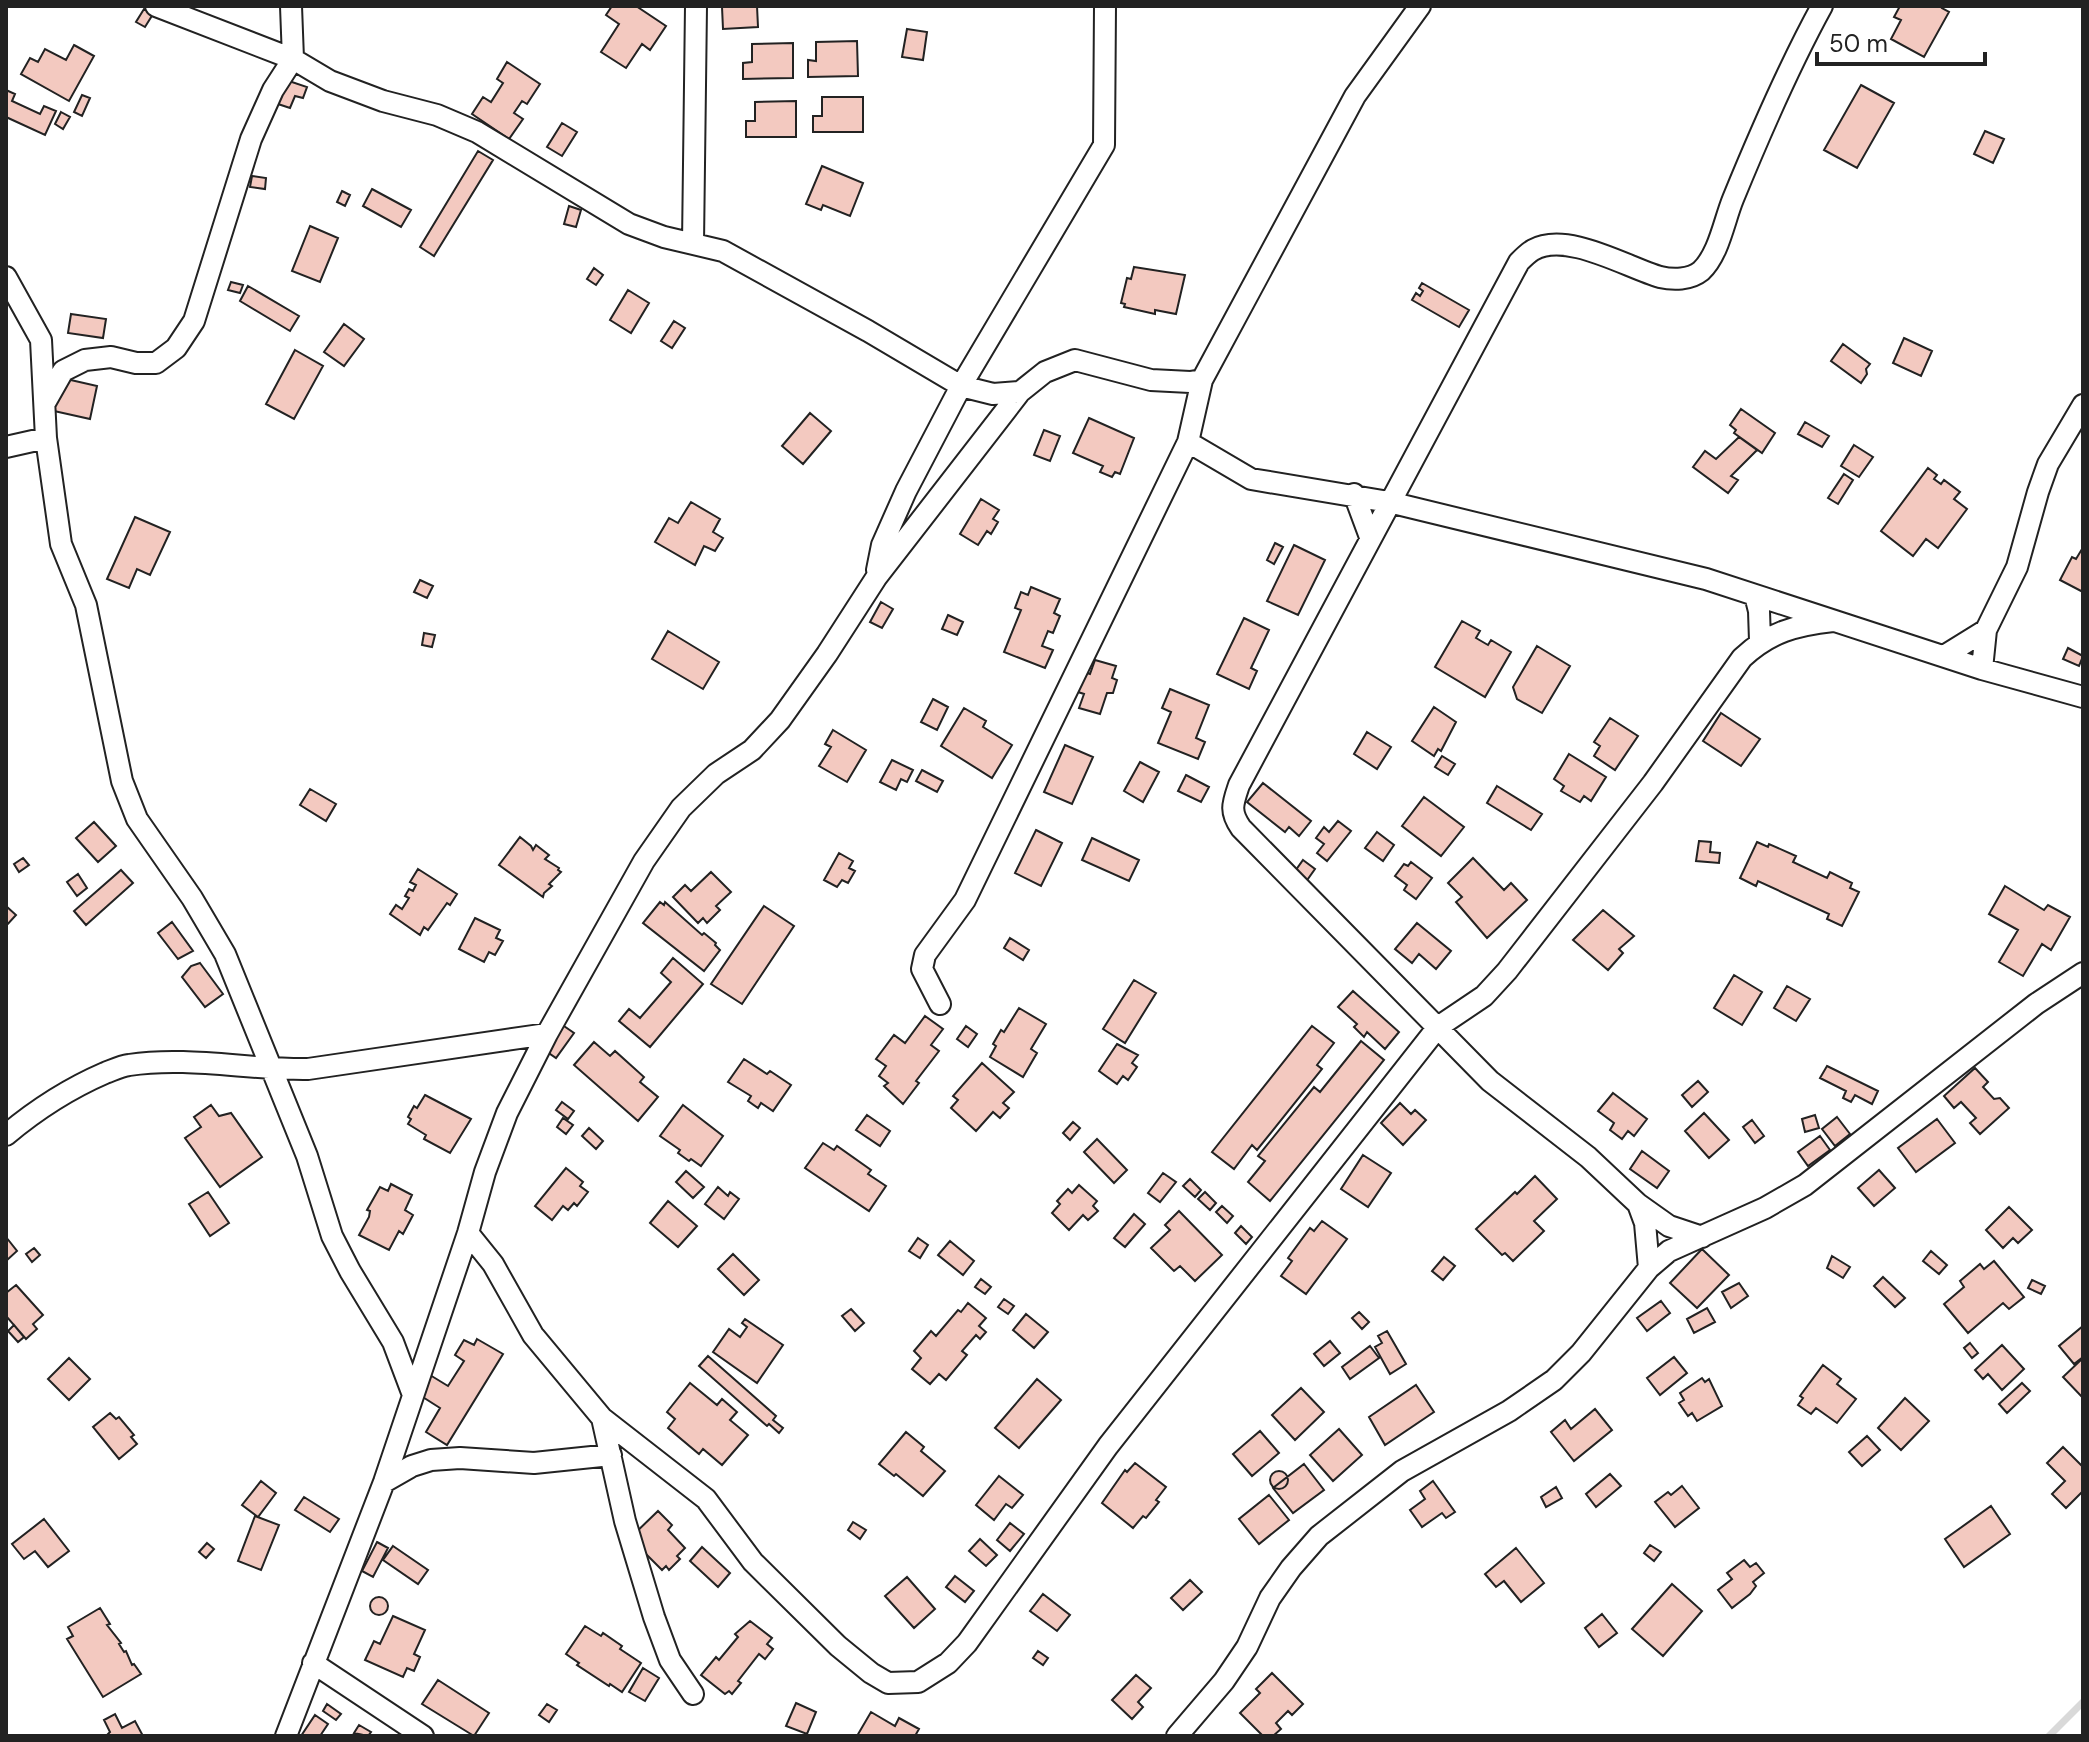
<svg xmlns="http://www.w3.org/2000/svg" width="2089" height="1742" viewBox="0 0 2089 1742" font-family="'DM Sans',sans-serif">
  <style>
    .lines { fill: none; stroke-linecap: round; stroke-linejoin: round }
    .stream { stroke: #d9d9d9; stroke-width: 7 }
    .building { fill: #f3c9c0; stroke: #222; stroke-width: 2 }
    .street-casing { stroke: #222; stroke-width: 24 }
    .street { stroke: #fff; stroke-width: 20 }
  </style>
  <rect width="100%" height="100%" fill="#fff"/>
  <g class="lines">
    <path class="stream" d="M2049 1736 2083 1702"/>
  </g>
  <path class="building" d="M612 6H636L666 26 650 50 642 44 626 68 601 52 619 24 606 15Z
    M757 6 758 27 723 29 722 7Z
    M1900 6H1943L1942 8 1949 12 1924 57 1891 39 1901 20 1894 17Z
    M144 9 153 14 145 27 136 22Z
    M907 29 927 32 923 60 902 57Z
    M857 41 858 76 808 77V60L816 61V42Z
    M793 43V78L743 79V63L752 62V44Z
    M74 45 94 56 69 101 21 74 30 58 38 62 45 49 66 60Z
    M507 62 540 84 527 104 522 101 514 113 523 119 509 139 472 114 483 97 491 102 503 83 497 79Z
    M283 79 307 87 303 98 295 96 290 108 275 103Z
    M1861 85 1894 103 1857 168 1824 150Z
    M6 90 15 94 12 101 40 114 44 106 56 111 45 135 6 117Z
    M82 95 90 98 82 116 74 112Z
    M822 97H863V132H813V116H822Z
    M796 101V137H746V121H755V102Z
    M61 112 70 117 63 129 55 124Z
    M562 123 577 132 562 156 547 147Z
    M1985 131 2004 139 1993 163 1974 154Z
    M478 151 493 160 434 256 420 247Z
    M822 166 863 183 850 216 823 205 821 210 806 204Z
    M252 176 266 178 265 189 250 187Z
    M372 189 411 210 401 227 363 206Z
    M342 191 350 195 345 206 337 202Z
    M569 206 581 210 576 227 564 224Z
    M310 226 338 238 320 282 292 271Z
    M1134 267 1185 275 1176 314 1155 310V314L1124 307 1125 304 1121 303 1127 278 1131 279Z
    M594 268 603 275 596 285 587 279Z
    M231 282 243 285 240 293 228 290Z
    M1422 283 1469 310 1459 327 1412 300 1416 293 1420 296 1423 291 1419 288Z
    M248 286 299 316 290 331 240 301Z
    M628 290 649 303 631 333 610 320Z
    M71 314 106 319 103 338 68 333Z
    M674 321 685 328 672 348 661 341Z
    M344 324 364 339 344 366 324 352Z
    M1904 338 1932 351 1921 376 1893 363Z
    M1843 344 1870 364 1866 369 1867 374 1861 383 1831 361Z
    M295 350 323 366 294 419 266 404Z
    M62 378 97 386 90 419 54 411Z
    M1741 409 1775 433 1762 453 1734 433 1736 430 1730 425Z
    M810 413 831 431 803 464 782 446Z
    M1089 418 1134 438 1120 474 1115 472 1112 477 1100 472 1103 466 1073 453Z
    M1805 422 1829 436 1822 447 1798 434Z
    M1044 430 1060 436 1050 461 1034 455Z
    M1739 437 1757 450 1731 476 1738 480 1728 493 1693 467 1705 451 1716 459Z
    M1854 445 1873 457 1859 477 1841 466Z
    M1928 468 1937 475 1934 479 1941 484 1944 480 1960 492 1954 499 1967 509 1938 548 1926 539 1913 556 1881 531Z
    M1844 474 1853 480 1838 504 1828 498Z
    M981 499 999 510 993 519 998 522 991 534 987 531 978 545 960 534Z
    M691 502 720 519 713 532 723 538 715 551 704 546 695 565 655 542 669 518 678 523Z
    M135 517 170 532 150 575 137 569 129 588 107 579Z
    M1275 543 1283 547 1274 564 1267 560Z
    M1294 545 1325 560 1298 615 1267 601Z
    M2082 549 2083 550V592L2060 580 2072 557 2076 559Z
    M420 580 433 586 427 598 414 592Z
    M1031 587 1060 599 1054 613 1060 616 1053 633 1048 631 1042 646 1053 650 1045 668 1004 652 1021 610 1015 608 1021 592 1028 595Z
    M881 602 893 609 882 628 870 622Z
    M948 615 963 622 957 635 942 629Z
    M1244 618 1269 630 1251 668 1257 671 1249 689 1217 674Z
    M1462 621 1480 631 1476 638 1488 645 1491 640 1511 652 1485 697 1435 667Z
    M668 631 719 662 703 689 652 659Z
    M424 633 435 635 432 647 422 645Z
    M1537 646 1570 666 1542 713 1517 699 1513 687Z
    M2068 648 2083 656 2079 666 2063 659Z
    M1095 660 1116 666 1112 678 1117 680 1113 693H1107L1100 714 1079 708 1084 694 1078 692 1084 672 1090 674Z
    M1170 689 1209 705 1196 738 1205 742 1198 759 1158 743 1171 712 1162 708Z
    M933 699 948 707 937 730 921 722Z
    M1434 707 1456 722 1441 751 1438 749 1434 756 1412 741Z
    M964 708 986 721 983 727 1012 745 992 778 941 746Z
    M1721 713 1760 739 1741 766 1703 741Z
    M1610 718 1638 736 1615 770 1594 756 1600 746 1594 742Z
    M833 730 866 750 847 782 819 766 831 747 825 744Z
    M1367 732 1391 747 1377 769 1354 754Z
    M1065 745 1093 757 1072 804 1044 792Z
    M1569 754 1606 777 1591 801 1584 796 1580 802 1561 791 1564 786 1554 779Z
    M1442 756 1455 764 1448 775 1435 767Z
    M892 760 913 770 907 782 901 779 896 790 880 782Z
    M1140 762 1159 772 1143 802 1124 791Z
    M922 770 943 781 937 792 916 781Z
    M1186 775 1209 787 1201 802 1178 791Z
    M1263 783 1311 821 1299 836 1289 827 1285 832 1247 802Z
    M1497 786 1542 814 1531 830 1487 803Z
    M310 789 336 804 326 821 300 805Z
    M1424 797 1464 827 1441 856 1402 826Z
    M1338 821 1351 831 1327 861 1317 853 1324 844 1316 838 1324 827 1329 832Z
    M94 822 116 846 98 862 76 838Z
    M1036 830 1062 843 1041 886 1015 873Z
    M1377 832 1394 845 1383 861 1365 848Z
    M520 837 531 846 533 850 536 845 549 855 545 859 559 868 558 870 561 872 549 884 552 886 544 893 543 897 499 865Z
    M1092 838 1139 860 1129 881 1082 860Z
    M1699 841 1711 842 1710 852 1720 853 1719 863 1696 861Z
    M1757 842 1768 847 1769 844 1796 856 1793 862 1827 878 1830 872 1852 883 1850 888 1859 892 1842 926 1827 919 1829 914 1758 881 1756 886 1740 878Z
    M839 853 853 861 849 868 855 871 848 883 842 880 837 887 824 880Z
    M23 858 29 865 19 872 14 864Z
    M1473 858 1504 890 1511 883 1527 900 1487 938 1456 902 1462 897 1448 883Z
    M1303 860 1315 869 1305 883 1293 874Z
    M1411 862 1432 878 1416 899 1404 890 1407 885 1395 876 1404 864 1408 866Z
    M418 869 457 894 450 905 447 903 428 930 424 927 420 935 390 914 396 905 402 909 409 898 405 896 409 889 413 891 416 885 410 882Z
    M121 870 133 883 86 925 74 911Z
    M711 872 731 892 716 906 720 910 707 923 703 918 698 923 673 897 685 885 691 891Z
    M78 874 87 888 77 896 67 882Z
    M2005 886 2044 910 2048 905 2070 917 2051 950 2042 944 2023 976 1999 962 2018 930 1989 914Z
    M660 902 664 905 665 902 702 935 704 933 716 943 715 945 720 950 704 971 643 923Z
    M6 906 16 915 6 926Z
    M764 906 794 926 742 1004 711 984Z
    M1603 910 1634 936 1619 949 1623 953 1608 970 1573 940Z
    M475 918 500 930 496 938 503 941 495 955 489 952 484 962 459 949Z
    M172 922 193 951 178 959 158 933Z
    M1417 923 1451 951 1436 969 1419 954 1412 963 1395 949Z
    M1010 938 1029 950 1023 960 1004 948Z
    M673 958 703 984 650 1047 619 1021 629 1009 640 1018 671 982 661 973Z
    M200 963 223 994 205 1007 182 977 191 966Z
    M1734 975 1762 992 1742 1025 1714 1008Z
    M1134 980 1156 993 1125 1043 1103 1029Z
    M1787 986 1810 999 1796 1021 1774 1008Z
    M1353 991 1399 1032 1385 1049 1367 1032 1364 1037 1354 1027 1357 1024 1338 1007Z
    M1019 1008 1046 1024 1031 1049 1037 1053 1023 1077 990 1057 996 1046 993 1044 1001 1030 1004 1032Z
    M925 1016 943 1029 931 1045 939 1051 916 1081 919 1083 903 1104 884 1086 888 1083 879 1076 886 1066 876 1059 894 1035 905 1043Z
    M561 1024 574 1033 556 1058 543 1049Z
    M966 1026 977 1034 968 1047 957 1039Z
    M1312 1026 1334 1043 1317 1065 1322 1069 1257 1150 1252 1145 1234 1169 1212 1152Z
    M1361 1041 1384 1060 1270 1201 1248 1182 1265 1161 1258 1156 1314 1087 1320 1092Z
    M594 1042 610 1056 615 1051 644 1077 640 1082 658 1097 638 1121 574 1065Z
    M1117 1044 1138 1055 1132 1063 1137 1067 1128 1080 1123 1076 1117 1084 1099 1071Z
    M744 1059 767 1074 770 1071 791 1085 773 1111 761 1103 758 1108 748 1101 751 1096 728 1082Z
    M982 1063 1014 1092 1003 1103 1009 1108 1000 1118 993 1112 976 1131 951 1108 958 1100 953 1096Z
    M1827 1066 1878 1091 1872 1104 1855 1095 1851 1102 1843 1098 1846 1091 1820 1078Z
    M1975 1068 1988 1082 1983 1087 1994 1099 2000 1098 2009 1108 1980 1134 1970 1123 1976 1118 1961 1102 1954 1108 1944 1096Z
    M1698 1081 1708 1092 1692 1107 1682 1095Z
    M1613 1093 1647 1119 1634 1136 1628 1131 1622 1139 1610 1130 1614 1123 1598 1111Z
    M425 1095 471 1119 450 1153 424 1139 426 1135 408 1124 411 1119 408 1117 414 1106 417 1108Z
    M562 1102 574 1111 568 1119 556 1110Z
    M1400 1103 1411 1114 1415 1110 1426 1120 1403 1145 1381 1123Z
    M211 1105 219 1116 231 1113 262 1157 220 1187 185 1138 201 1127 194 1117Z
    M683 1105 723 1136 701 1166 691 1159 689 1161 678 1153 680 1150 660 1136Z
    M1704 1113 1729 1140 1709 1158 1685 1131Z
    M867 1115 890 1131 880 1146 856 1130Z
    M1815 1115 1819 1128 1805 1132 1802 1119Z
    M1837 1117 1850 1134 1835 1146 1822 1129Z
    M563 1118 573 1125 566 1134 557 1127Z
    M1937 1119 1955 1143 1916 1172 1898 1148Z
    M1752 1120 1764 1136 1755 1143 1743 1127Z
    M1073 1122 1080 1128 1070 1140 1063 1133Z
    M589 1128 603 1141 596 1149 582 1136Z
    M1820 1136 1830 1150 1808 1166 1798 1152Z
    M1097 1139 1127 1170 1114 1183 1084 1152Z
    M823 1143 834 1150 837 1146 871 1170 868 1174 886 1186 869 1211 805 1168Z
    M1642 1151 1669 1171 1657 1188 1630 1169Z
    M1363 1155 1391 1173 1368 1207 1341 1189Z
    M566 1168 583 1182 580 1186 588 1192 577 1206 574 1203 568 1210 563 1206 552 1220 535 1206Z
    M1879 1170 1895 1188 1874 1206 1858 1188Z
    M686 1171 704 1187 693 1198 676 1182Z
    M1163 1173 1176 1182 1160 1202 1148 1193Z
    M1535 1176 1557 1199 1534 1221 1544 1231 1513 1261 1505 1253 1502 1255 1476 1229 1515 1192 1517 1194Z
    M1190 1179 1201 1190 1195 1197 1183 1186Z
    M391 1184 412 1195 405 1210 413 1215 403 1234 399 1231 389 1250 359 1235 369 1217 370 1211 367 1210 380 1187 388 1191Z
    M1079 1185 1097 1201 1093 1206 1098 1211 1088 1220 1083 1215 1069 1230 1052 1213 1060 1204 1057 1201 1068 1189 1072 1193Z
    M718 1187 728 1196 730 1192 739 1199 724 1219 705 1204Z
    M208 1192 229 1223 210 1236 189 1204Z
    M1205 1192 1216 1203 1210 1210 1198 1199Z
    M668 1201 697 1226 678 1247 650 1223Z
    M1222 1206 1233 1216 1227 1223 1216 1212Z
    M2009 1207 2032 1230 2018 1243 2013 1238 2003 1248 1986 1230Z
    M1179 1211 1222 1255 1195 1281 1180 1266 1174 1271 1151 1248 1170 1230 1165 1225Z
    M1134 1214 1145 1224 1125 1247 1114 1238Z
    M1322 1221 1347 1239 1306 1294 1281 1276 1292 1261 1288 1258 1310 1228 1314 1231Z
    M1241 1226 1252 1237 1246 1244 1235 1233Z
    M6 1237 17 1251 6 1261Z
    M918 1238 928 1245 920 1258 909 1251Z
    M950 1241 974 1261 963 1275 938 1255Z
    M34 1248 40 1255 32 1262 26 1254Z
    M1702 1249 1729 1275 1697 1308 1670 1283Z
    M1931 1251 1947 1265 1939 1274 1923 1261Z
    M733 1254 759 1280 744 1295 718 1269Z
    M1832 1256 1850 1267 1843 1278 1827 1268Z
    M1444 1257 1455 1266 1443 1280 1432 1271Z
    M1994 1261 2024 1297 2009 1309 2003 1303 1968 1333 1944 1304 1964 1287 1960 1281 1980 1264 1984 1269Z
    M1883 1277 1905 1298 1895 1307 1874 1286Z
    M981 1279 991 1287 985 1294 975 1287Z
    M2032 1280 2045 1286 2041 1294 2028 1288Z
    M1739 1283 1748 1296 1731 1308 1722 1292Z
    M16 1285 43 1315 33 1324 37 1329 26 1339 6 1316V1293Z
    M1004 1299 1014 1306 1008 1314 998 1307Z
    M1661 1301 1670 1313 1647 1331 1637 1318Z
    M968 1303 986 1318 979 1326 986 1332 980 1339 976 1335 962 1351 967 1355 946 1380 939 1374 930 1384 912 1369 921 1358 914 1351 931 1331 936 1336 958 1310 961 1312Z
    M1707 1308 1715 1322 1694 1333 1687 1319Z
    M851 1309 864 1323 855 1331 842 1316Z
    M1359 1312 1369 1322 1362 1329 1352 1318Z
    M1026 1314 1048 1332 1034 1348 1013 1330Z
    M745 1319 783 1345 757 1383 713 1352 729 1329 740 1337 747 1327 742 1323Z
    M14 1325 24 1337 18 1342 8 1331Z
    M2083 1326V1357L2074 1364 2059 1346Z
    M1387 1331 1406 1364 1390 1374 1375 1347 1382 1343 1378 1336Z
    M477 1339 503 1354 447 1445 426 1432 440 1408 418 1394 430 1375 448 1386 464 1361 455 1355 464 1340 474 1345Z
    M1330 1341 1340 1353 1324 1366 1314 1354Z
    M1970 1343 1978 1353 1972 1358 1964 1348Z
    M2002 1345 2024 1369 2002 1390 1988 1374 1983 1379 1975 1370Z
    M1370 1346 1379 1358 1350 1379 1342 1367Z
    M708 1356 776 1416 773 1420 783 1428 779 1433 769 1424 767 1426 699 1366Z
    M1674 1357 1687 1373 1660 1395 1647 1378Z
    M69 1358 90 1379 69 1400 48 1379Z
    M2083 1358V1398L2063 1377Z
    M1823 1365 1841 1379 1837 1384 1856 1399 1837 1423 1816 1408 1811 1414 1798 1405 1803 1398 1800 1396Z
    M1702 1378 1705 1382 1709 1379 1722 1406 1697 1421 1692 1413 1688 1416 1679 1403 1684 1400 1680 1393Z
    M1037 1379 1061 1400 1019 1448 995 1428Z
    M690 1383 717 1405 722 1399 737 1412 730 1420 748 1435 722 1465 703 1449 699 1454 668 1428 675 1419 667 1412Z
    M2022 1383 2030 1391 2007 1413 1999 1404Z
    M1416 1385 1434 1412 1385 1445 1369 1417Z
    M1301 1388 1324 1412 1295 1440 1272 1415Z
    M1905 1398 1929 1421 1901 1450 1878 1428Z
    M1595 1409 1612 1430 1574 1461 1551 1432 1565 1420 1571 1429Z
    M110 1413 116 1419 119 1417 134 1435 131 1437 137 1444 119 1459 93 1427Z
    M1339 1429 1362 1455 1333 1481 1310 1455Z
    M1260 1431 1279 1453 1252 1476 1233 1454Z
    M906 1432 924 1447 921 1451 945 1471 923 1496 896 1474 894 1476 879 1464Z
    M1867 1436 1880 1450 1862 1466 1849 1452Z
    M2063 1447 2083 1467V1491L2066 1508 2052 1494 2065 1481 2047 1463Z
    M1135 1463 1166 1487 1156 1500 1159 1502 1146 1518 1143 1516 1133 1528 1102 1503 1125 1470 1127 1472Z
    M1304 1464 1324 1490 1293 1513 1273 1488Z
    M1270 1480a9 9 0 1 1 18 0a9 9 0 1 1-18 0Z
    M1610 1474 1621 1486 1596 1507 1586 1494Z
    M999 1476 1023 1495 1012 1508 1006 1504 994 1520 976 1505Z
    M261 1481 276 1493 258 1517 242 1505Z
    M1433 1481 1455 1512 1446 1518 1442 1513 1422 1527 1410 1510 1425 1499 1420 1491Z
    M1682 1486 1699 1508 1675 1527 1655 1502 1668 1492 1671 1495Z
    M1556 1487 1562 1498 1546 1507 1541 1497Z
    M1269 1495 1289 1520 1259 1544 1239 1519Z
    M304 1497 339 1519 330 1532 295 1510Z
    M1991 1506 2010 1534 1964 1567 1945 1539Z
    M658 1511 672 1525 668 1530 685 1548 677 1556 680 1559 669 1570 666 1566 662 1570 647 1555 644 1559 630 1538Z
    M255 1516 279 1525 261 1570 238 1561Z
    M44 1519 69 1551 48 1567 35 1551 24 1559 12 1544Z
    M853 1522 866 1530 860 1539 848 1530Z
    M1010 1523 1024 1534 1010 1551 997 1540Z
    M980 1539 997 1555 986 1566 969 1551Z
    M377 1542 388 1548 373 1577 362 1571Z
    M207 1543 214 1549 206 1558 199 1552Z
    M1650 1545 1661 1552 1654 1561 1644 1553Z
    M393 1546 428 1570 418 1584 383 1560Z
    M702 1547 730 1573 718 1587 690 1561Z
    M1516 1548 1544 1583 1521 1602 1504 1581 1496 1587 1485 1574Z
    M1744 1560 1750 1567 1756 1563 1764 1573 1753 1582 1756 1586 1750 1594 1732 1608 1718 1590 1732 1579 1727 1573Z
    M955 1576 974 1591 965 1602 946 1587Z
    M907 1577 935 1609 914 1628 885 1596Z
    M1190 1580 1202 1592 1183 1610 1171 1598Z
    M1672 1584 1702 1611 1663 1656 1632 1629Z
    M1043 1594 1070 1615 1057 1631 1030 1611Z
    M370 1606a9 9 0 1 1 18 0a9 9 0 1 1-18 0Z
    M100 1608 110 1624 107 1625 121 1643 119 1644 124 1652 126 1651 132 1665 134 1664 141 1674 103 1697 67 1639 73 1636 68 1627Z
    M1602 1614 1617 1633 1599 1647 1585 1628Z
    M393 1616 425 1630 414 1654 420 1657 414 1671 407 1668 403 1677 365 1660 374 1641 380 1644Z
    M750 1621 772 1638 767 1644 773 1649 765 1659 759 1654 738 1681 741 1683 732 1694 729 1691 725 1694 701 1675 716 1657 719 1660 738 1637 735 1634Z
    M585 1626 601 1636 603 1633 622 1646 620 1649 641 1663 622 1692 610 1684 609 1686 577 1665 579 1663 566 1654Z
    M1038 1651 1048 1658 1043 1665 1033 1658Z
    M643 1668 659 1678 645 1701 629 1692Z
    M1272 1673 1303 1704 1292 1715 1288 1711 1276 1723 1281 1729 1273 1736H1263L1240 1713 1260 1693 1256 1689Z
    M1136 1675 1151 1688 1138 1702 1143 1707 1132 1719 1112 1700Z
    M438 1680 489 1713 474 1736 422 1704Z
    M796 1703 816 1712 807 1734 786 1726Z
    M327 1704 341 1714 336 1720 323 1711Z
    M547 1704 557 1710 549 1722 539 1715Z
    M871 1712 895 1726 899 1718 919 1729 915 1736H857Z
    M115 1714 122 1728 135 1721 143 1736H106L110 1732 104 1720Z
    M315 1715 328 1724 320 1736H301Z
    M359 1725 371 1732 368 1736 354 1733Z"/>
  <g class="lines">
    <defs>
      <path id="street" d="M156 6 293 59 330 81 383 101 437 115 477 132 629 224 664 237 723 251 868 331 961 386 993 394 1020 392
        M693 243 696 6
        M6 277 41 340 46 438 61 544 86 605 122 781 137 819 192 898 225 954 307 1156 332 1236 350 1271 393 1342 413 1395
        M1202 380 1188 442 1251 479 1389 502 1706 579 1982 669 2083 697
        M46 401 63 371 85 360 111 357 136 363H156L176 348 194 321 251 139 273 90 293 59 291 6
        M6 447 46 438
        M1354 494 1370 537
        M877 570 882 545 906 491 961 386 1104 145 1105 6
        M1755 595 1759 611 1760 641
        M1944 656 1986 630
        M1982 669 1986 630 2017 567 2038 492 2048 464 2083 405
        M940 1004 922 969 925 955 965 900 1188 442
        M6 1135C37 1109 68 1089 105 1073 113 1070 121 1066 129 1065 188 1056 249 1070 308 1069L547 1034
        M1638 1204 1645 1223 1649 1268
        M468 1233 493 1264 533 1335 602 1418 706 1499 753 1562 838 1646 871 1673 888 1683 918 1682 948 1663 967 1643 1108 1446 1438 1027 1484 996 1507 971 1653 783 1742 658C1770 632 1796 625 1833 621
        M1702 1237 1669 1226 1638 1204 1588 1157 1490 1081 1241 828C1229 811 1233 803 1239 785L1519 262C1523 258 1528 253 1533 250 1567 231 1626 267 1660 277 1673 280 1690 280 1701 271 1719 254 1724 221 1733 199 1760 133 1788 68 1822 6
        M602 1418 625 1521 654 1617 670 1660 693 1694
        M384 1482 412 1466 431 1460 460 1458 534 1463 611 1455
        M313 1663 423 1736
        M286 1736 384 1482 468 1233 485 1172 507 1113 547 1034 644 861 681 808 716 774 752 750 780 720 827 654 876 578 1020 392 1045 372 1075 360 1151 380 1190 382 1202 380 1355 96 1420 6
        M1177 1736 1224 1681 1247 1647 1270 1598 1291 1568 1319 1536 1402 1471 1509 1411 1554 1380 1581 1353 1649 1268 1669 1251 1765 1208 1805 1185 2036 1004 2083 973"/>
    </defs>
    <use href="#street" class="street-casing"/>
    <use href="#street" class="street"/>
  </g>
  <rect width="2089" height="1742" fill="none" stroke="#222222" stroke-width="16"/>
  <path d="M1817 52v12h168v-12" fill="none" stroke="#222222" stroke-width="4"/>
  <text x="1829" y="52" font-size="24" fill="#222222" stroke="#ffffff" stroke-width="6" paint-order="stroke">50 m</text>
</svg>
